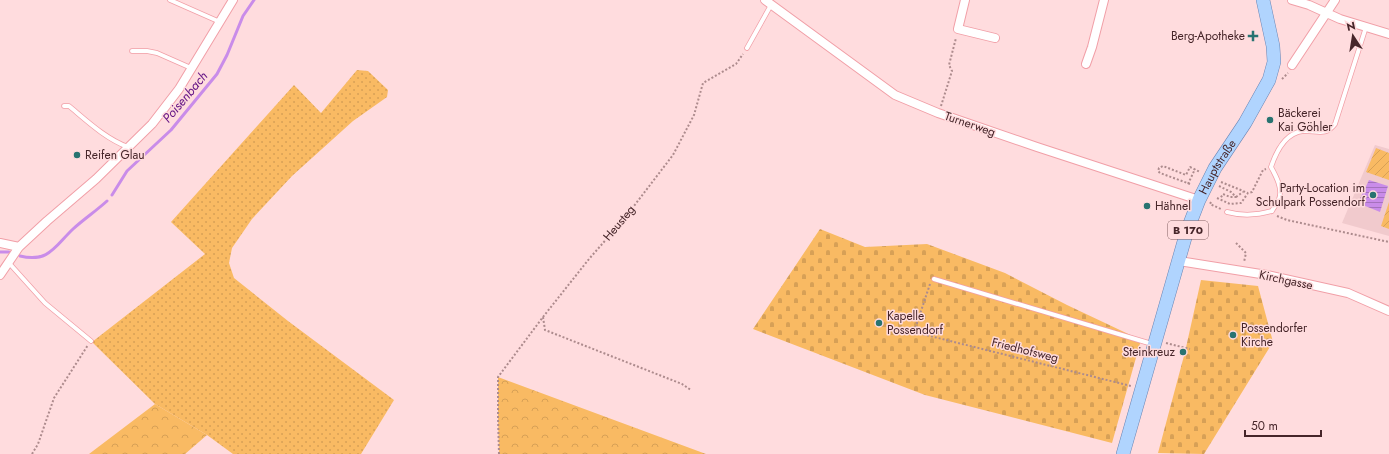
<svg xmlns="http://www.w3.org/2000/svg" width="1389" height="454" viewBox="0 0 1389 454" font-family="Jost,sans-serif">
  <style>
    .built { fill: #f1cacd }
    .grass { fill: url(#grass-dots) }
    .forest { fill: url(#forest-crowns) }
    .cemetery { fill: url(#cemetery-stones) }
    .garden { fill: url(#garden-furrows) }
    .water { fill: url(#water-rules) }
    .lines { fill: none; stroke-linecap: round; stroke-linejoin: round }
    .stream { stroke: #c98ce9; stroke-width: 3 }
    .service-casing { stroke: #f19fa7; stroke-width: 5.5 }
    .minor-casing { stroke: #f19fa7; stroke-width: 10 }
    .primary-casing { stroke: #6984b3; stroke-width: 14 }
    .path { stroke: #ad8b8d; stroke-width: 2; stroke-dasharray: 2 2; stroke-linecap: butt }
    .service { stroke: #fff; stroke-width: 4 }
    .minor { stroke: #fff; stroke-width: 8 }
    .primary { stroke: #b0d4fe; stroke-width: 13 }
    .poi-dot { fill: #287371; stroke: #ffdcde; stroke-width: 1.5 }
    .labels { text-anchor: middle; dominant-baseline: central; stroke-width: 3; stroke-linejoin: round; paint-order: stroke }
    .shield { fill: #ffdcde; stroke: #7e5c5f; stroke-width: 1 }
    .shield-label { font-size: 11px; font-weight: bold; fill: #462529 }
    .poi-label { font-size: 12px; fill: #462529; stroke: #ffdcde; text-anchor: start }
    .street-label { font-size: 12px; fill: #462529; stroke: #ffdcde }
    .water-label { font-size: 13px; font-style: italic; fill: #661686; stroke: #ffdcde }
  </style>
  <defs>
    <pattern id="grass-dots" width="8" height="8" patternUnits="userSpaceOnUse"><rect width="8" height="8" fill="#f9ba63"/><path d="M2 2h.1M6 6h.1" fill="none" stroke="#d7a056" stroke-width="1.8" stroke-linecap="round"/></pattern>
    <pattern id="forest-crowns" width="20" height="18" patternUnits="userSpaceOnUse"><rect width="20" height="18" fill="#f9ba63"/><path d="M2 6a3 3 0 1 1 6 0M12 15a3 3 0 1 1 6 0" fill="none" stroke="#d7a056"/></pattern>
    <pattern id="cemetery-stones" width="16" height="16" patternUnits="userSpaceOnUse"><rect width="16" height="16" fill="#f9ba63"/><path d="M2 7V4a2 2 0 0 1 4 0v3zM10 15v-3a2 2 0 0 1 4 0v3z" fill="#d7a056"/></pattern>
    <pattern id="garden-furrows" width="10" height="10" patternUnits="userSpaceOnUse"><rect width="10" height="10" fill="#f9ba63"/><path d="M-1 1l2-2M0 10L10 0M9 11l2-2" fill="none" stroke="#d7a056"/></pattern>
    <pattern id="water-rules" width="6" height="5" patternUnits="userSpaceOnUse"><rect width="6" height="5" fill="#c98ce9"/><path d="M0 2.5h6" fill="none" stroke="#a572bd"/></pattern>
  </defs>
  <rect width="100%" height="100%" fill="#ffdcde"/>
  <path class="built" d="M1375 145 1389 149V236L1342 223Z"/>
  <path class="grass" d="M357 70 368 71 388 90 387 97 353 121 292 176 252 219 232 248 229 263 234 278 288 321 394 400 361 454H233L207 435 155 404 92 342 205 254 171 222 294 85 321 113Z"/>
  <path class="forest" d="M498 377 706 454H499L498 418Z
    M155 404 207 435 185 454H89Z"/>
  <path class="cemetery" d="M820 229 865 247 927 244 1005 273 1067 305 1141 340 1112 443 925 395 753 329Z
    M1201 280 1258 286 1273 342 1204 454 1158 453 1185 352Z"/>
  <path class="garden" d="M1376 148 1389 153V180L1366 172Z
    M1389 202V229L1381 226Z"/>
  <path class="water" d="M1369 180 1388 186 1380 212 1358 203Z"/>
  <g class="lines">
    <path class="stream" d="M112 195 127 171 171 130 217 74 227 55 243 16 254 0
      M0 252H9
      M20 256C49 263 55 246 73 229 84 219 96 211 107 201"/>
    <defs>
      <path id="service" d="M170 0 220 22
        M747 48 771 5
        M132 51H147L157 53 191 68
        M64 106H69C87 121 106 139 128 147
        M1227 212C1242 216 1258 215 1272 211 1274 207 1278 203 1279 199 1283 189 1276 176 1271 167 1276 152 1285 133 1303 131 1316 130 1325 137 1335 124L1366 27
        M9 263 45 303 91 341
        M934 279 1152 344"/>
      <path id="minor" d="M765 0 895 95 938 113 1037 147 1199 200
        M965 0 958 29 995 38
        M1292 0 1309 5 1340 19 1389 34
        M1086 64 1092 47 1104 0
        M1292 65 1335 0
        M0 243 19 247
        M1179 261 1267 275 1348 293 1389 311
        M0 275 19 247 47 221 96 179 152 124 179 89 233 0"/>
      <g id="primary">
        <path id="s1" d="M1123 454 1187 231 1199 200 1215 168 1245 123 1269 80 1274 62 1273 46 1263 0"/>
      </g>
    </defs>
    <use href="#service" class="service-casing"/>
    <use href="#minor" class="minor-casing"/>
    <use href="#primary" class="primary-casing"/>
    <path class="path" d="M1282 79 1288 73
      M941 106 952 71 949 65 956 38
      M1221 182 1248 193
      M1188 184 1195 169
      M1190 184 1160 173 1158 171 1159 168 1163 166 1186 175 1190 167 1200 172
      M1219 186 1231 192 1236 197H1230L1223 194 1220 199
      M1236 197 1243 192
      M1217 198 1230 204 1241 203 1248 193 1252 192 1263 170 1266 169
      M1211 202 1210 204 1221 209
      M1277 216 1287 220 1389 242
      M1236 243 1246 253 1244 262
      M930 284 914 332 1131 386
      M543 317 545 330 682 384 691 390
      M1166 343 1190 349
      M32 454 38 444 54 398 88 345
      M499 454 498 418V377L543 317 589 259 624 219 673 155 694 115 703 83 736 64 743 54"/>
    <use href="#service" class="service"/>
    <use href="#minor" class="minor"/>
    <use href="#primary" class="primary"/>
  </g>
  <g class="poi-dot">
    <path d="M1251 30h4v4h4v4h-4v4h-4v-4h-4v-4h4z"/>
    <circle cx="1270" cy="120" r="4"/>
    <circle cx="77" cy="155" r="4"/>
    <circle cx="1373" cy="195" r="4"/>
    <circle cx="1147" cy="206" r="4"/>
    <circle cx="879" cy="323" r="4"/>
    <circle cx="1233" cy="335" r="4"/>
    <circle cx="1183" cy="352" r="4"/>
  </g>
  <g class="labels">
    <rect class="shield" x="1168" y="221" width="40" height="18" rx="3"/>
    <g class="shield-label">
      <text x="1188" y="230">B 170</text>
    </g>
    <g class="poi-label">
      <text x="1245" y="36" text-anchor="end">Berg-Apotheke</text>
      <text x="1278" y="113">Bäckerei<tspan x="1278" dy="14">Kai Göhler</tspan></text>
      <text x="85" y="155">Reifen Glau</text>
      <text x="1365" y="188" text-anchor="end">Party-Location im<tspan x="1365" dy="14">Schulpark Possendorf</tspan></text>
      <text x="1155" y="206">Hähnel</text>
      <text x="887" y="316">Kapelle<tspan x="887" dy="14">Possendorf</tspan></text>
      <text x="1241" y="328">Possendorfer<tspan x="1241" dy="14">Kirche</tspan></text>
      <text x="1175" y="352" text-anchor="end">Steinkreuz</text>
    </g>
    <g class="street-label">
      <text transform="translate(970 124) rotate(19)">Turnerweg</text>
      <text stroke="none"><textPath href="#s1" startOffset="303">Hauptstraße</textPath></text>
      <text transform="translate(619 223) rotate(-50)">Heusteg</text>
      <text transform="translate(1286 280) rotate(12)">Kirchgasse</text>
      <text transform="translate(1025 350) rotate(14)">Friedhofsweg</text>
    </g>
    <g class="water-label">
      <text transform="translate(185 97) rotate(-50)">Poisenbach</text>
    </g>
  </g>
  <g transform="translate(1353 36) rotate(348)" stroke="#ffdcde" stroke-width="3" paint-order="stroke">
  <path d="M0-3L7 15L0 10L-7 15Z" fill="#462529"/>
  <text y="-6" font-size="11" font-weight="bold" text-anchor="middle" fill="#462529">N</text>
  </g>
  <path d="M1245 430v6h76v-6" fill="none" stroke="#462529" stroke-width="2"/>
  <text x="1251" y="430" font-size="12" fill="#462529" stroke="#ffdcde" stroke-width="3" paint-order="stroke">50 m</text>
</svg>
